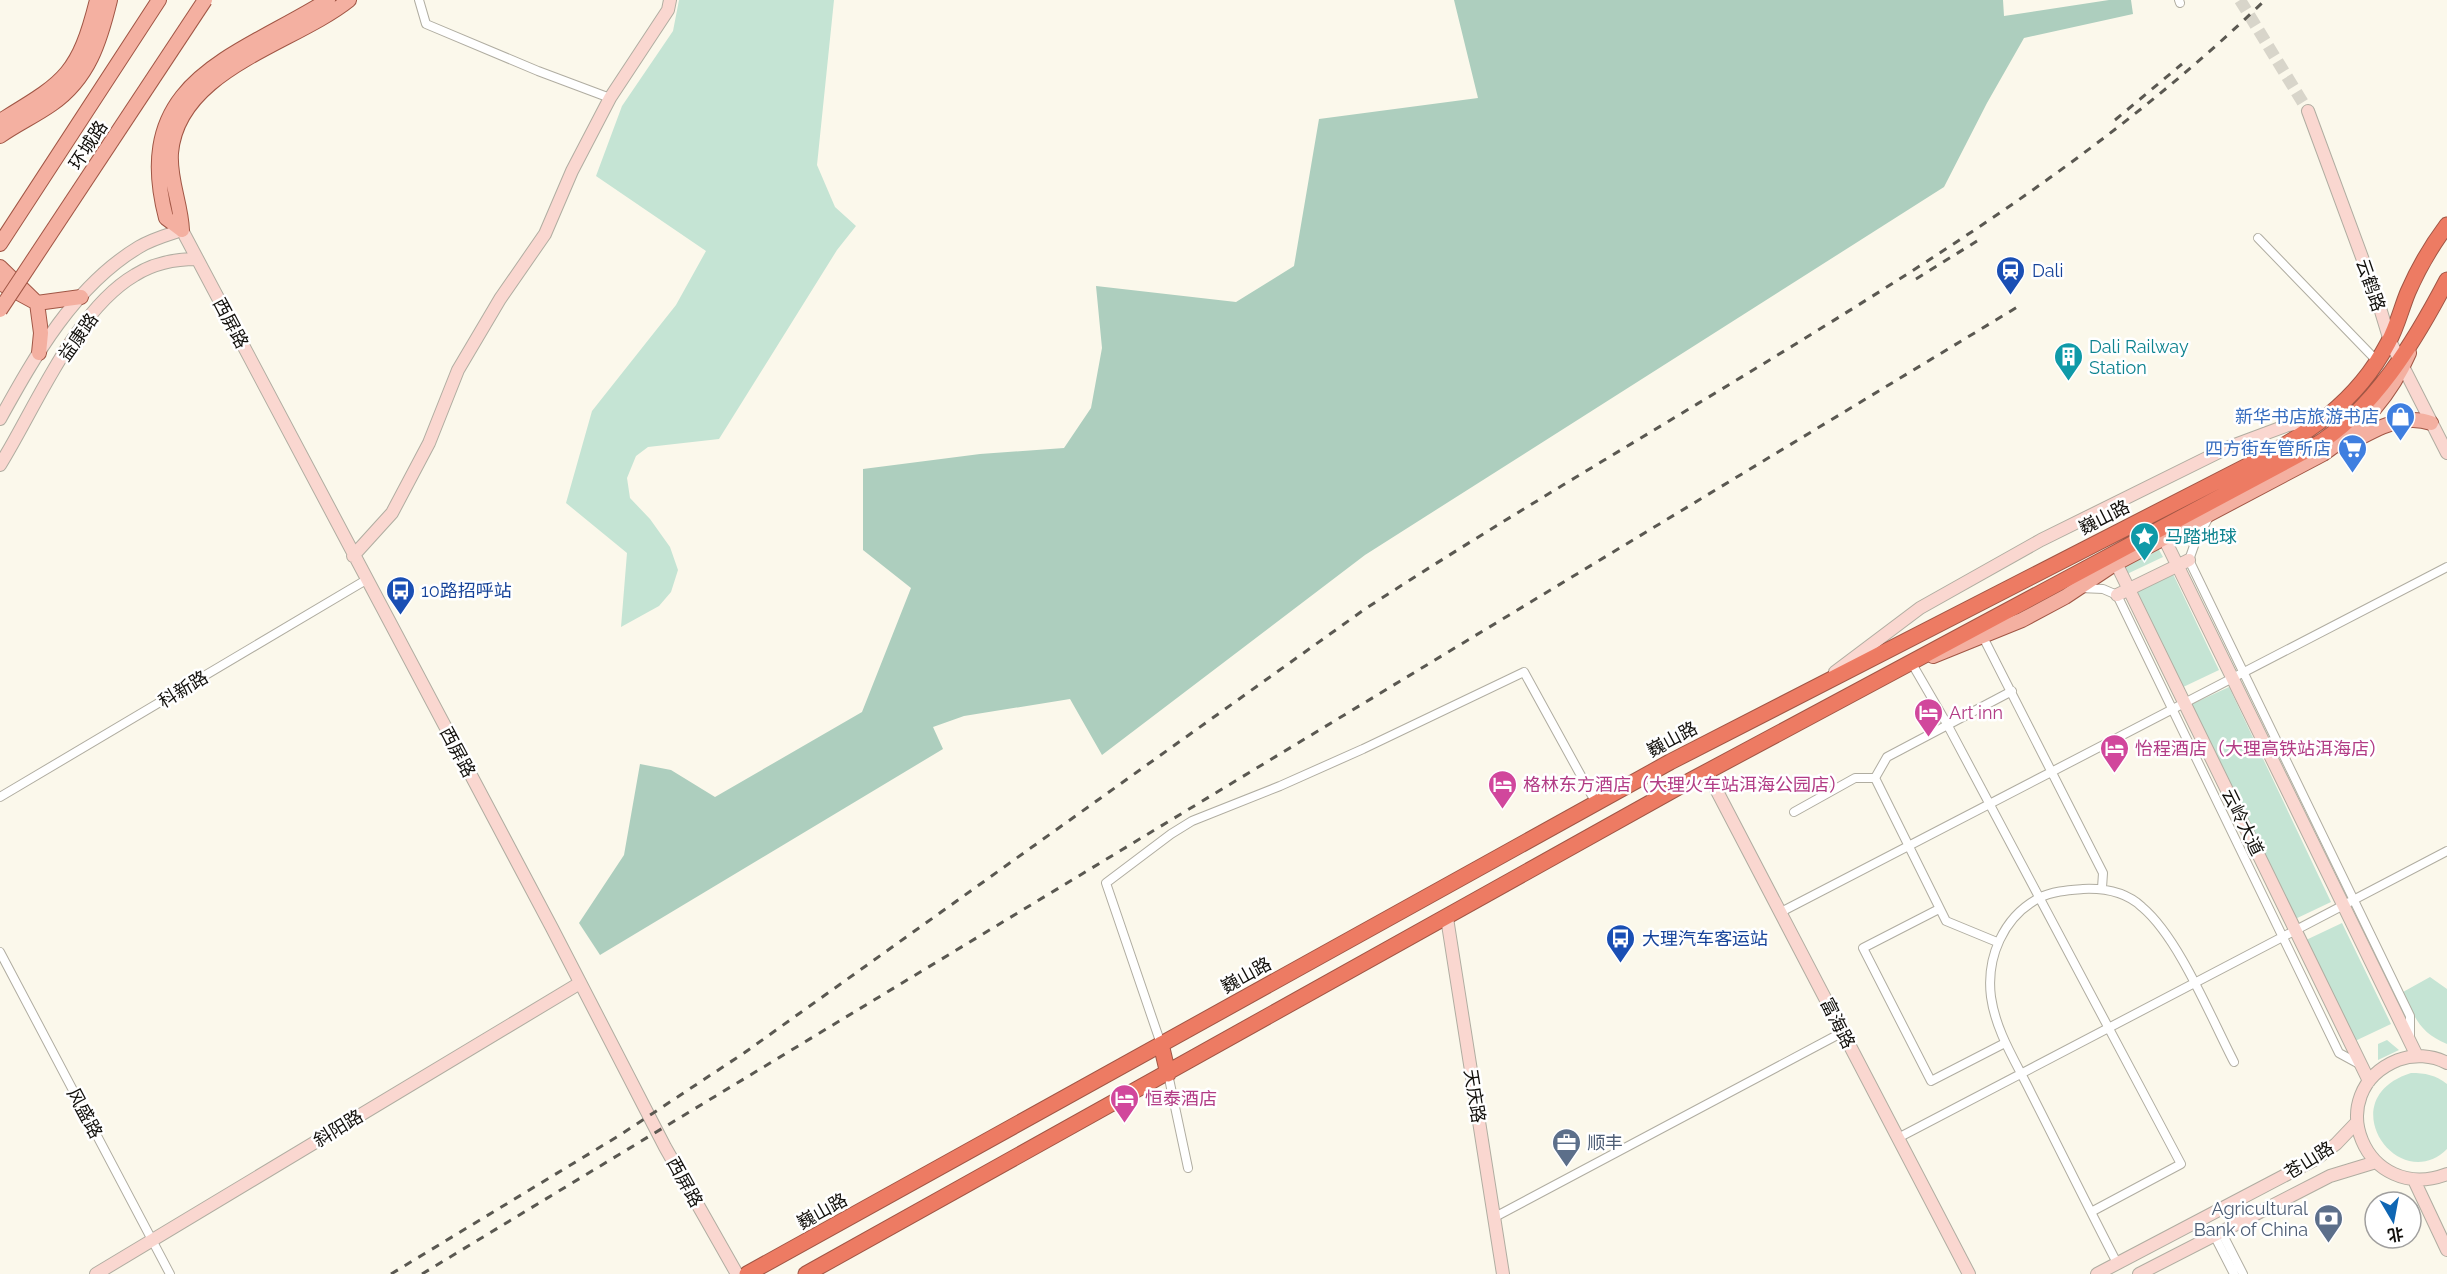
<svg xmlns="http://www.w3.org/2000/svg" width="2447" height="1274" viewBox="0 0 2447 1274" font-family="Raleway,'Noto Sans SC',sans-serif">
  <style>
    .green { fill: #c5e4d4 }
    .forest { fill: #adcebe }
    .lines { fill: none; stroke-linecap: round; stroke-linejoin: round }
    .secondary-tunnel { stroke: #d8d5ca; stroke-width: 12; stroke-dasharray: 12 6; stroke-linecap: butt }
    .street-casing { stroke: #b0ada1; stroke-width: 10 }
    .secondary-casing { stroke: #b0ada1; stroke-width: 14 }
    .primary-casing { stroke: #a05645; stroke-width: 16 }
    .highway-casing { stroke: #a05645; stroke-width: 17 }
    .street { stroke: #fff; stroke-width: 8 }
    .secondary { stroke: #fad7d0; stroke-width: 12 }
    .primary { stroke: #f4b0a1; stroke-width: 14 }
    .highway { stroke: #ed7b63; stroke-width: 15 }
    .rail { stroke: #5a5851; stroke-width: 3; stroke-dasharray: 8 8; stroke-linecap: butt }
    .primary-bridge-casing { stroke: #a05645; stroke-width: 16; stroke-linecap: butt }
    .primary-bridge { stroke: #f4b0a1; stroke-width: 14 }
    .labels { text-anchor: middle; dominant-baseline: central; stroke-width: 5; stroke-linejoin: round; paint-order: stroke }
    .street-label { font-size: 18px; fill: #12100c; stroke: #fff }
    .transit-label { font-size: 18px; fill: #164399; stroke: #fff; text-anchor: start }
    .culture-label { font-size: 18px; fill: #0d838f; stroke: #fff; text-anchor: start }
    .shop-label { font-size: 18px; fill: #366cbe; stroke: #fff; text-anchor: end }
    .hotel-label { font-size: 18px; fill: #b23c85; stroke: #fff; text-anchor: start }
    .service-label { font-size: 18px; fill: #4e5e75; stroke: #fff; text-anchor: start }
  </style>
  <rect width="100%" height="100%" fill="#fbf8eb"/>
  <path class="green" d="M679 0H834L817 165 835 207 856 226 837 250 719 439 648 447 636 456 627 478 630 498 650 519 670 547 678 570 671 592 659 606 621 627 627 553 566 503 592 411 676 305 706 251 596 176 622 106 673 31Z
    M2158 548 2163 557 2127 574 2123 564Z
    M2173 574 2219 670 2179 689 2133 593Z
    M2229 687 2331 902 2291 921 2188 706Z
    M2342 923 2391 1024 2355 1041 2306 940Z
    M2430 977 2447 989V1044C2420 1033 2414 1017 2403 992Z
    M2387 1040 2399 1050 2378 1060V1044Z
    M2411 1073C2425 1073 2436 1075 2447 1084V1149C2399 1197 2329 1099 2411 1073Z"/>
  <path class="forest" d="M1454 0H2003L2004 16 2109 0H2131L2133 14 2024 38 1987 103 1944 187 1365 555 1102 755 1070 699 964 716 933 727 943 749 600 955 579 923 624 855 640 764 671 770 715 797 862 712 911 588 863 550V469L980 454 1064 448 1091 408 1102 348 1096 286 1236 302 1294 266 1319 119 1478 98Z"/>
  <g class="lines">
    <path class="secondary-tunnel" d="M2240 0 2308 111"/>
    <defs>
      <path id="street" d="M419 0 426 24 538 71 610 98
        M2179 0 2180 3
        M2258 238 2377 361
        M2209 517 2196 540 2189 560 2410 1016V1040
        M2080 588 2103 589 2117 595 2339 1053 2361 1065
        M1983 637 2103 873 2102 888
        M1911 662 1947 724 2181 1164 2091 1212
        M1875 778 1946 921 1997 942
        M1875 778 1887 757 2012 691
        M0 797 366 580
        M1794 812 1855 778H1875
        M1939 909 1863 948 1931 1081 2005 1043
        M1781 912 2447 567
        M0 952 170 1274
        M1161 1044 1106 883 1171 834 1192 821 1280 786 1363 749 1524 672 1596 803
        M1168 1074 1188 1168
        M1898 1138 2447 851
        M1493 1218 1843 1032
        M2221 1231 2243 1274
        M2214 1235 2234 1274
        M2117 1263C2088 1207 2060 1150 2031 1093 2016 1062 1996 1032 1991 997 1986 958 2003 917 2039 898 2052 891 2070 890 2083 889 2105 888 2126 892 2142 907 2179 938 2211 1018 2234 1062"/>
      <path id="secondary" d="M2308 111 2377 298 2390 341 2447 453
        M0 419C35 356 74 286 139 247 152 239 167 235 182 230L552 928 665 1147 737 1274
        M0 465C36 407 75 310 135 275 154 263 175 259 197 259
        M2164 538 2417 1056
        M353 556 392 513 429 443 458 370 500 299 545 234 572 171 610 98 668 10 670 0
        M2116 563 2369 1081
        M2117 595 2189 560
        M1835 672 1920 608 2041 540 2229 447 2288 425 2325 419
        M1707 772 1969 1274
        M1447 918 1503 1274
        M2447 1063C2432 1055 2414 1054 2398 1060 2319 1092 2365 1205 2447 1174
        M2414 1180 2447 1250
        M96 1274 580 983
        M2097 1274 2316 1159 2336 1144 2357 1122
        M2139 1274 2330 1176 2376 1162"/>
      <path id="primary" d="M0 121C64 82 78 76 97 0
        M0 136C17 124 35 116 52 104 89 78 100 41 110 0
        M182 230 166 218C130 80 235 58 328 0
        M182 230C181 204 169 179 171 153 178 69 294 44 349 0
        M0 244 159 0
        M0 267 37 303 41 333 39 353
        M0 283 37 303 81 297
        M2343 447C2369 433 2400 412 2431 423
        M1933 656 2022 620 2065 597 2113 565 2323 454C2360 429 2391 395 2409 353"/>
      <path id="highway" d="M1161 1044 1168 1074
        M747 1274 1670 762 2249 465C2307 434 2356 404 2388 343 2397 327 2401 309 2408 292 2418 269 2432 245 2447 225
        M806 1274 1684 784 2313 447C2374 410 2415 341 2447 280"/>
    </defs>
    <use href="#street" class="street-casing"/>
    <use href="#secondary" class="secondary-casing"/>
    <use href="#primary" class="primary-casing"/>
    <use href="#highway" class="highway-casing"/>
    <use href="#street" class="street"/>
    <use href="#secondary" class="secondary"/>
    <use href="#primary" class="primary"/>
    <use href="#highway" class="highway"/>
    <path class="rail" d="M2115 120 2182 64
      M1916 279 1977 241
      M391 1274 620 1135 744 1053 1365 609C1506 517 1651 433 1794 345 1961 242 2123 138 2265 0
      M422 1274 2019 306"/>
    <defs>
      <path id="primary-bridge" d="M0 310 205 0"/>
    </defs>
    <use href="#primary-bridge" class="primary-bridge-casing"/>
    <use href="#primary-bridge" class="primary-bridge"/>
  </g>
  <defs>
    <symbol id="station-pin" viewBox="-11 -11 22 30"><path d="M0 17L-7.5 6A9.5 9.5 0 1 1 7.5 6Z" fill="#1a4fb4" stroke="#fff"/><path d="M-3-6H3Q5-6 5-4V2Q5 4 3 4L4.5 6H3L1.5 4h-3L-3 6H-4.5L-3 4Q-5 4-5 2V-4Q-5-6-3-6ZM-3.5-4v3h7v-3ZM-3.5 1v1.5H-2V1ZM2 1v1.5H3.5V1Z" fill="#fff"/></symbol>
    <symbol id="building-pin" viewBox="-11 -11 22 30"><path d="M0 17L-7.5 6A9.5 9.5 0 1 1 7.5 6Z" fill="#0f9aa8" stroke="#fff"/><path d="M-4-6H4V6H1V3H-1V6H-4ZM-2.5-4.3h1.7v1.8h-1.7ZM.8-4.3h1.7v1.8H.8ZM-2.5-1h1.7V.8h-1.7ZM.8-1h1.7V.8H.8Z" fill="#fff"/></symbol>
    <symbol id="shop-pin" viewBox="-11 -11 22 30"><path d="M0 17L-7.5 6A9.5 9.5 0 1 1 7.5 6Z" fill="#3f7fe0" stroke="#fff"/><path d="M-5-2.5h2.3a2.7 3.5 0 0 1 5.4 0H5L5.5 6h-11ZM-1.5-2.5h3a1.5 2.3 0 0 0-3 0Z" fill="#fff"/></symbol>
    <symbol id="supermarket-pin" viewBox="-11 -11 22 30"><path d="M0 17L-7.5 6A9.5 9.5 0 1 1 7.5 6Z" fill="#3f7fe0" stroke="#fff"/><path d="M-6-5.5h2.5l.6 2H6L4.5 2H-2.5L-4.4-4H-6ZM-1.5 3.2a1.3 1.3 0 1 0 .1 0ZM3 3.2a1.3 1.3 0 1 0 .1 0Z" fill="#fff"/></symbol>
    <symbol id="sight-pin" viewBox="-11 -11 22 30"><path d="M0 17L-7.5 6A9.5 9.5 0 1 1 7.5 6Z" fill="#0f9aa8" stroke="#fff"/><path d="M0-6L1.8-2.2L6-1.7L2.9 1.2L3.7 5.4L0 3.3L-3.7 5.4L-2.9 1.2L-6-1.7L-1.8-2.2Z" fill="#fff"/></symbol>
    <symbol id="bus-pin" viewBox="-11 -11 22 30"><path d="M0 17L-7.5 6A9.5 9.5 0 1 1 7.5 6Z" fill="#1a4fb4" stroke="#fff"/><path d="M-5-6H5V4H4V6H2V4H-2V6H-4V4H-5ZM-3.5-4V0h7V-4ZM-3.5 1.2v1.5H-2V1.2ZM2 1.2v1.5H3.5V1.2Z" fill="#fff"/></symbol>
    <symbol id="hotel-pin" viewBox="-11 -11 22 30"><path d="M0 17L-7.5 6A9.5 9.5 0 1 1 7.5 6Z" fill="#d1479c" stroke="#fff"/><path d="M-6-4.5h1.5V1H6V5H4.5V3h-9V5H-6ZM-4 0a1.8 1.8 0 1 1 3.6 0ZM.5 0V-2.5h3Q6-2.5 6 0Z" fill="#fff"/></symbol>
    <symbol id="office-pin" viewBox="-11 -11 22 30"><path d="M0 17L-7.5 6A9.5 9.5 0 1 1 7.5 6Z" fill="#5c6f8a" stroke="#fff"/><path d="M-6-3h4V-5.5h4V-3h4V5H-6ZM-1-4.5V-3h2v-1.5ZM-6 0V1H6V0Z" fill="#fff"/></symbol>
    <symbol id="bank-pin" viewBox="-11 -11 22 30"><path d="M0 17L-7.5 6A9.5 9.5 0 1 1 7.5 6Z" fill="#5c6f8a" stroke="#fff"/><path d="M-6-4H6V4H-6ZM0-2.3a2.3 2.3 0 1 0 0 4.6a2.3 2.3 0 1 0 0-4.6Z" fill="#fff"/></symbol>
  </defs>
  <g fill-rule="evenodd">
    <use href="#station-pin" x="1994" y="254" width="33" height="45"/>
    <use href="#building-pin" x="2052" y="340" width="33" height="45"/>
    <use href="#shop-pin" x="2384" y="400" width="33" height="45"/>
    <use href="#supermarket-pin" x="2336" y="432" width="33" height="45"/>
    <use href="#sight-pin" x="2128" y="520" width="33" height="45"/>
    <use href="#bus-pin" x="384" y="574" width="33" height="45"/>
    <use href="#hotel-pin" x="1912" y="696" width="33" height="45"/>
    <use href="#hotel-pin" x="2098" y="732" width="33" height="45"/>
    <use href="#hotel-pin" x="1486" y="768" width="33" height="45"/>
    <use href="#bus-pin" x="1604" y="922" width="33" height="45"/>
    <use href="#hotel-pin" x="1108" y="1082" width="33" height="45"/>
    <use href="#office-pin" x="1550" y="1126" width="33" height="45"/>
    <use href="#bank-pin" x="2312" y="1202" width="33" height="45"/>
  </g>
  <g class="labels">
    <g class="street-label">
      <text transform="translate(88 145) rotate(-57)">环城路</text>
      <text transform="translate(2371 285) rotate(71)">云鹤路</text>
      <text transform="translate(231 323) rotate(62)">西屏路</text>
      <text transform="translate(78 337) rotate(-55)">益康路</text>
      <text transform="translate(2104 517) rotate(-27)">巍山路</text>
      <text transform="translate(183 689) rotate(-31)">科新路</text>
      <text transform="translate(1672 739) rotate(-28)">巍山路</text>
      <text transform="translate(458 752) rotate(62)">西屏路</text>
      <text transform="translate(2243 822) rotate(64)">云岭大道</text>
      <text transform="translate(1246 975) rotate(-29)">巍山路</text>
      <text transform="translate(1838 1023) rotate(63)">富海路</text>
      <text transform="translate(1475 1096) rotate(81)">天庆路</text>
      <text transform="translate(85 1113) rotate(62)">风盛路</text>
      <text transform="translate(338 1128) rotate(-31)">斜阳路</text>
      <text transform="translate(2309 1160) rotate(-32)">苍山路</text>
      <text transform="translate(685 1182) rotate(61)">西屏路</text>
      <text transform="translate(822 1211) rotate(-29)">巍山路</text>
    </g>
    <g class="transit-label">
      <text x="2032" y="270">Dali</text>
      <text x="421" y="590">10路招呼站</text>
      <text x="1642" y="938">大理汽车客运站</text>
    </g>
    <g class="culture-label">
      <text x="2089" y="346">Dali Railway<tspan x="2089" dy="21">Station</tspan></text>
      <text x="2165" y="536">马踏地球</text>
    </g>
    <g class="shop-label">
      <text x="2379" y="416">新华书店旅游书店</text>
      <text x="2331" y="448">四方街车管所店</text>
    </g>
    <g class="hotel-label">
      <text x="1949" y="712">Art inn</text>
      <text x="2135" y="748">怡程酒店（大理高铁站洱海店）</text>
      <text x="1523" y="784">格林东方酒店（大理火车站洱海公园店）</text>
      <text x="1145" y="1098">恒泰酒店</text>
    </g>
    <g class="service-label">
      <text x="1587" y="1142">顺丰</text>
      <text x="2308" y="1208" text-anchor="end">Agricultural<tspan x="2308" dy="21">Bank of China</tspan></text>
    </g>
  </g>
  <g transform="translate(2393 1220) rotate(170)"><circle r="28" fill="#ffffff" stroke="#a09f9e" stroke-width="1.5"/>
  <path d="M0-4.5L10 22L0 15L-10 22Z" fill="#0f66b3"/>
  <text y="-9" font-size="16" font-weight="bold" text-anchor="middle" fill="#12100c">北</text>
  </g>
</svg>
